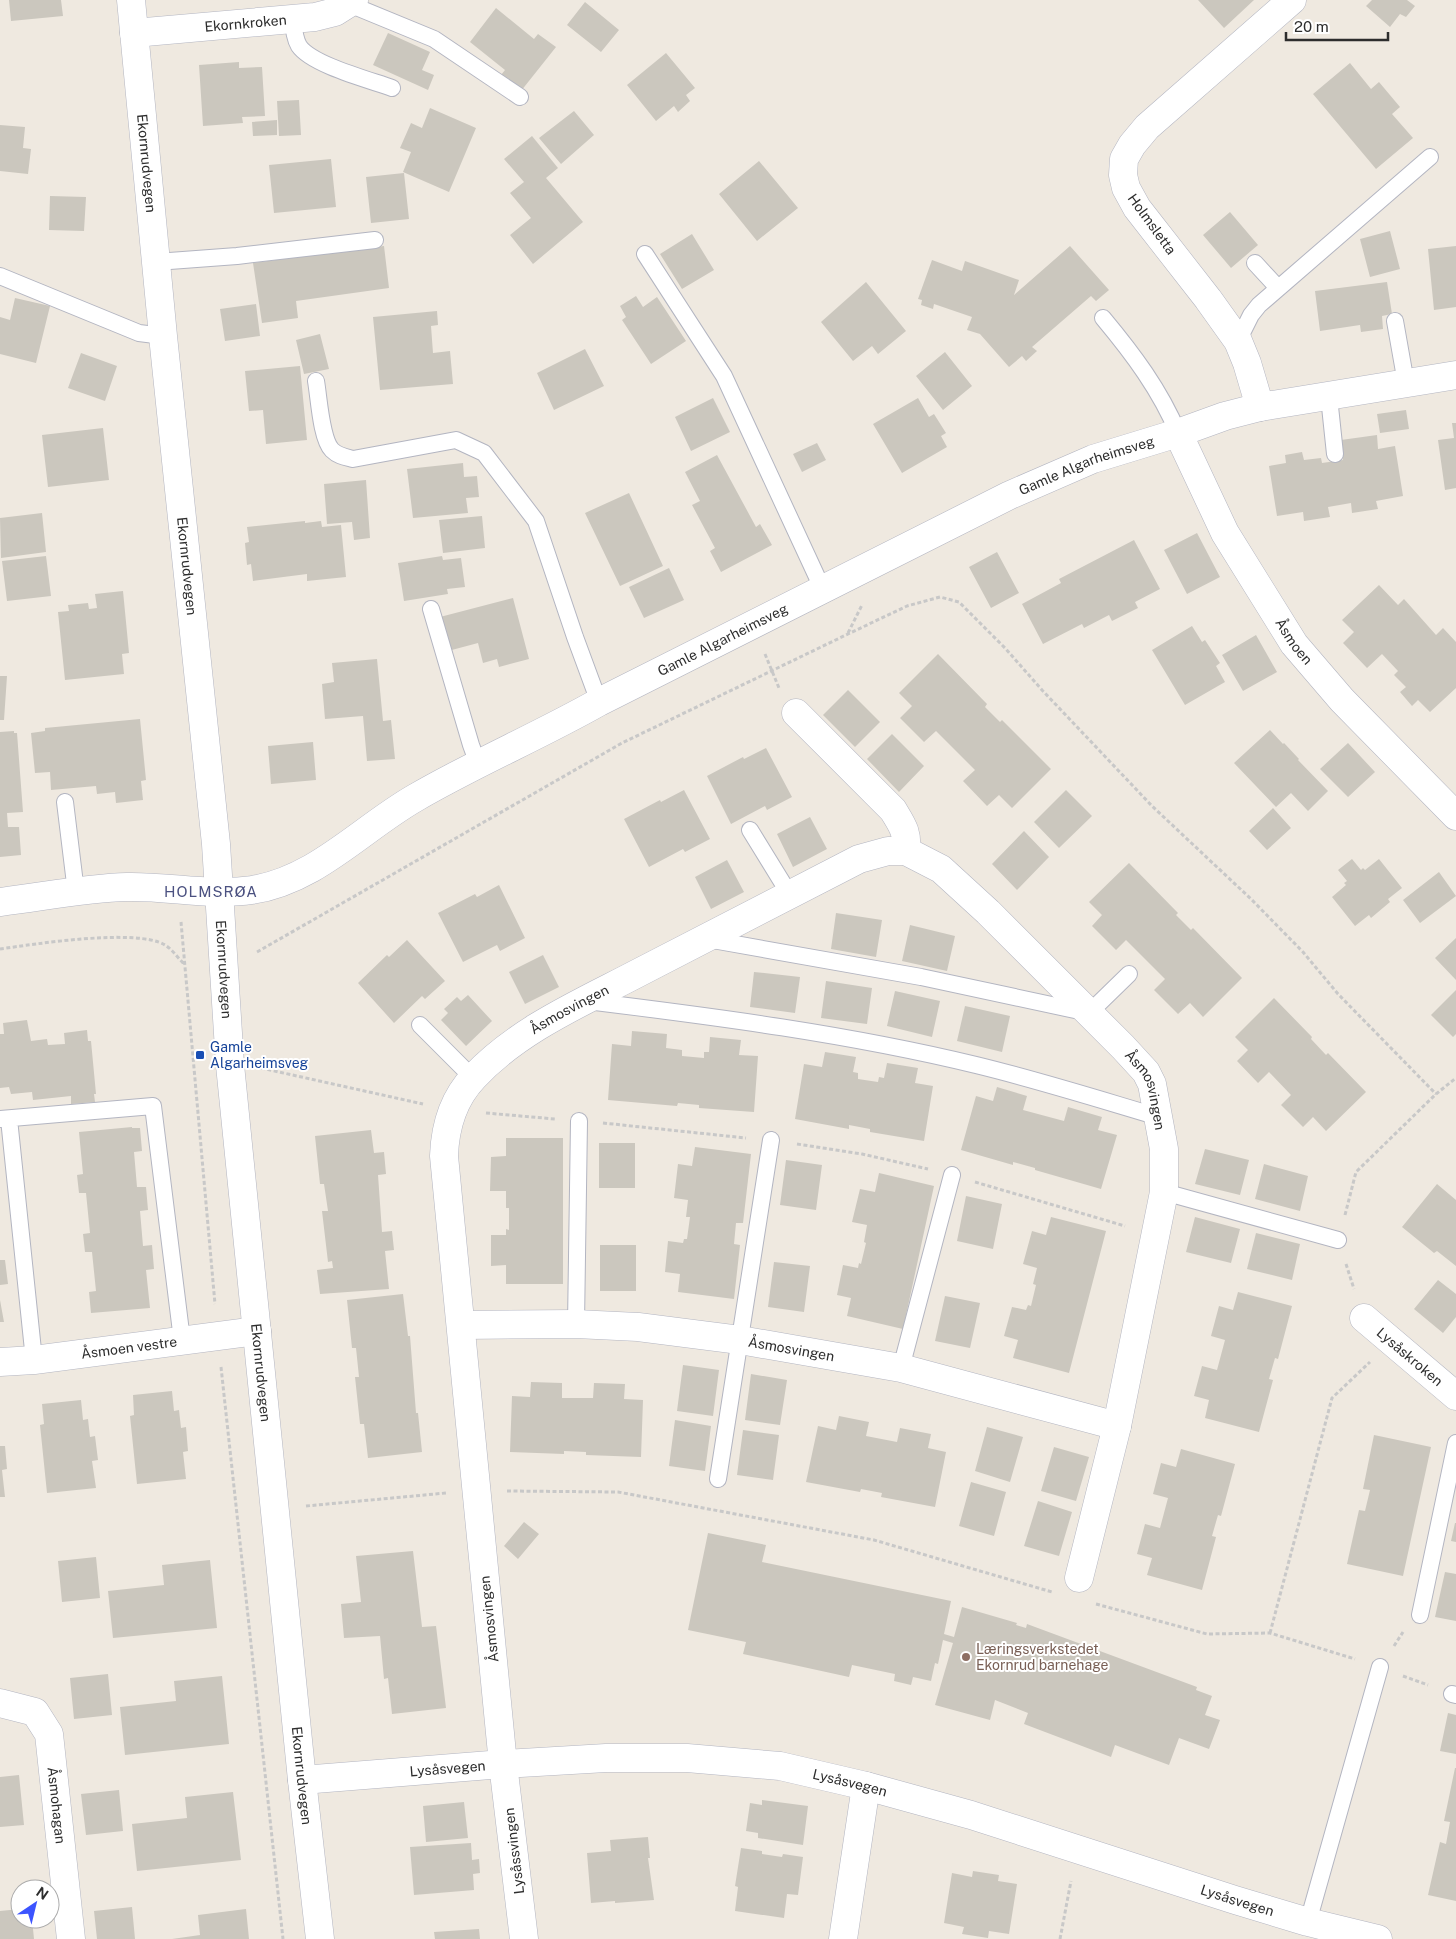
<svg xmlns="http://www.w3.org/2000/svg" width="1456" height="1939" viewBox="0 0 1456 1939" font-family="'Public Sans',sans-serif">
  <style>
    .building { fill: #cbc7be }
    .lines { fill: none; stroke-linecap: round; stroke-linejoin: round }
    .lane-casing { stroke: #b3b5c1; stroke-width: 18 }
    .street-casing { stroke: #b3b5c1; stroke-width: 29 }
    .secondary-casing { stroke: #b3b5c1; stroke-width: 29 }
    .path { stroke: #c8c8c8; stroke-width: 3; stroke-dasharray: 4 2.5; stroke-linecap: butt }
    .lane { stroke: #fff; stroke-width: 16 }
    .street { stroke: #fff; stroke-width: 28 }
    .secondary { stroke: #fff; stroke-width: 28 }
    .transit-dot { fill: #1a4fb4; stroke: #fff; stroke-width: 2 }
    .education-dot { fill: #8d6e63; stroke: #fff; stroke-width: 2 }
    .labels { text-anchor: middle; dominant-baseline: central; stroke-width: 4; stroke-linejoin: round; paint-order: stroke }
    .street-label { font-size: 14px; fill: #2d2d2d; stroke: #fff }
    .transit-label { font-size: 14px; fill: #164399; stroke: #fff; text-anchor: start }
    .education-label { font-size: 14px; fill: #785e54; stroke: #fff; text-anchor: start }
    .neighbourhood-label { font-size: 15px; letter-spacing: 1px; fill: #4b5180; stroke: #fff }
  </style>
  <rect width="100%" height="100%" fill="#efe9e0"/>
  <path class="building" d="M9 0H61L63 16 11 21Z
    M1198 0H1254L1224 28Z
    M1372 0H1407L1415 6 1406 17 1400 14 1390 27 1366 6Z
    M585 2 619 30 601 52 567 25Z
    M496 8 534 39 538 34 556 47 521 91 501 75 505 70 470 42Z
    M388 33 430 52 422 70 434 75 428 90 373 65Z
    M666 53 695 88 686 95 690 101 678 112 674 106 656 121 627 85Z
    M239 62V68L262 67 265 116 242 117 243 123 203 126 199 65Z
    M1350 63 1371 89 1379 82 1400 107 1392 114 1413 138 1376 169 1313 94Z
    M299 100 301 135 279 136 277 101Z
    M430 108 476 128 449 192 403 172 411 152 400 148 411 123 422 128Z
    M574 111 594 135 561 164 539 138Z
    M277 120V135L253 136 252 122Z
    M0 125 25 127 23 148 31 149 28 174 0 171Z
    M532 136 558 168 546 178 583 222 533 264 510 235 531 218 510 193 524 182 504 159Z
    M331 159 336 207 274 213 269 165Z
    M759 161 798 208 757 241 719 194Z
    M404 173 409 219 371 223 366 177Z
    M50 196 86 197 84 231 49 230Z
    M1230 212 1258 245 1231 268 1203 235Z
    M1390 231 1400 269 1370 277 1360 239Z
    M692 234 714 270 682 289 660 254Z
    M384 246 389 288 296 301 298 318 262 323 253 263Z
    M1070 246 1109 290 1096 301 1091 296 1032 347 1037 351 1026 361 1022 356 1009 367 980 334 967 330 972 317 934 304 933 309 921 305 922 300 918 299 932 260 962 271 965 261 1019 280 1014 295Z
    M1456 246V307L1434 310 1428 249Z
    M866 282 906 331 878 354 872 346 853 361 821 322Z
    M1387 282 1392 314 1382 316 1383 329 1361 332 1360 325 1320 331 1315 291Z
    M636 296 643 307 657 297 686 341 651 364 622 320 626 317 620 306Z
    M15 298 50 306 36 363 0 354V317L10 320Z
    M256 304 260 336 225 341 220 309Z
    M437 311 438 325 431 326 433 353 450 351 453 384 380 390 373 317Z
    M320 334 329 369 304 374 296 340Z
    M585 349 604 386 554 410 537 373Z
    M945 352 972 386 943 410 916 376Z
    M81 353 117 366 105 401 68 388Z
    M300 366 307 440 266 444 263 410 249 411 245 371Z
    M713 398 730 432 691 451 675 417Z
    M918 398 929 417 934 414 946 433 941 436 947 447 902 473 873 424Z
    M1406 410 1409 429 1380 433 1377 414Z
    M1452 423H1456V488L1445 490 1438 440 1454 438Z
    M103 428 109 480 48 487 42 435Z
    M1377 435 1378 449 1395 446 1403 496 1376 501 1378 509 1352 513 1351 503 1328 507 1330 517 1304 521 1303 512 1277 516 1269 466 1286 463 1285 455 1302 452 1304 460 1321 458 1322 463 1343 460 1341 440Z
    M817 443 826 460 802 472 793 454Z
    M717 455 756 527 760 524 772 545 721 572 710 551 715 548 692 505 700 501 685 472Z
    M463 463 464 477 477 476 478 487 479 497 466 498 468 513 413 518 407 469Z
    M366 480 370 538 354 540 352 522 327 524 324 484Z
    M629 493 663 566 620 586 585 513Z
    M42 513 46 552 1 558 0 518Z
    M482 516 485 548 443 553 439 520Z
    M305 521V523L321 521 322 527 341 525 346 577 307 581V574L253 581 251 564 247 565 245 543 249 542 247 527Z
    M1197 533 1220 577 1187 594 1164 550Z
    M1134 540 1160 589 1135 602 1138 608 1112 621 1109 615 1084 628 1082 624 1043 644 1022 604 1061 583 1059 579Z
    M997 552 1019 593 991 608 969 567Z
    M46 556 51 596 7 601 2 561Z
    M442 556 443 560 461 558 465 587 447 589 448 594 404 601 398 563Z
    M669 568 684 600 644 618 629 587Z
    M1379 585 1398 605 1404 599 1436 635 1443 628 1456 642V688L1430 712 1418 700 1412 706 1400 692 1406 687 1394 675 1398 671 1382 654 1367 668 1343 643 1354 632 1342 620Z
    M123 591 129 653 122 654 124 674 65 680 58 612 69 611 68 605 88 603 89 609 97 608 95 594Z
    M513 598 529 659 499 667 497 659 483 663 478 643 448 651 440 617Z
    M1192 626 1202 642 1205 640 1220 663 1216 666 1225 682 1185 705 1152 650Z
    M1256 635 1277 672 1243 691 1222 655Z
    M938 654 987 704 985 707 1000 722 1002 720 1051 769 1012 808 999 795 987 806 963 781 975 770 936 731 924 742 900 718 912 706 899 693Z
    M377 659 383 721 391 720 395 759 367 761 363 716 325 719 322 684 334 682 332 663Z
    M0 676H7L4 720H0Z
    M848 690 880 722 855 747 823 715Z
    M140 719 146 780 141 781 143 800 116 803 115 792 97 794 96 786 51 790 50 772 35 773 31 733 45 731V728Z
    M1270 730 1283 744 1284 743 1299 759 1298 760 1328 791 1308 811 1291 793 1276 807 1234 763Z
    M14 731V733H17L23 812 7 813 8 827H19L21 855 0 857V732Z
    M892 734 924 766 899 792 867 759Z
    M313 742 316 780 271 784 268 746Z
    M1348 743 1375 772 1348 797 1320 769Z
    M766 748 792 797 767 810 765 806 731 824 707 776 743 757 744 759Z
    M684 790 710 839 685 852 683 849 649 867 624 819 660 800 661 802Z
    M1066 790 1092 816 1059 848 1034 822Z
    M1273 808 1291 828 1267 850 1249 831Z
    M810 817 827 849 793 867 777 834Z
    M1024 831 1049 857 1017 890 992 864Z
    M1352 859 1361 870 1363 868 1365 870 1379 859 1402 888 1388 899 1390 902 1371 918 1369 915 1355 926 1332 897 1346 885 1344 883 1347 881 1338 870Z
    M727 860 744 892 711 909 695 877Z
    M1129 863 1178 913 1176 915 1191 930 1193 928 1242 978 1203 1017 1190 1003 1178 1014 1154 990 1165 979 1126 940 1116 950 1092 926 1102 915 1089 902Z
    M1439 872 1456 896 1420 923 1403 900Z
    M499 885 525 938 500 951 497 945 463 962 438 913 475 894 477 897Z
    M836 913 882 920 876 957 831 949Z
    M910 925 955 936 947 971 902 961Z
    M1456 938V980L1435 958Z
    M407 940 445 981 425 999 422 996 394 1023 358 983 387 955 389 957Z
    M543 955 559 987 525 1004 509 972Z
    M754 972 800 977 795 1013 750 1007Z
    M826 981 872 988 867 1024 821 1018Z
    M1456 990V1034L1453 1037 1431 1015Z
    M895 991 940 1001 932 1037 887 1026Z
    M468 995 492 1021 466 1046 441 1020 448 1013 444 1009 457 997 461 1001Z
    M1274 998 1312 1037 1311 1039 1326 1055 1328 1053 1366 1092 1326 1131 1313 1117 1303 1127 1281 1105 1291 1095 1269 1072 1258 1083 1237 1061 1248 1050 1235 1037Z
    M965 1006 1010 1016 1002 1052 957 1041Z
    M27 1020 31 1041 47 1039 48 1045 65 1044 64 1033 87 1030 88 1041H91L96 1094H94L95 1102 71 1104V1096L33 1100 32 1092 11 1094 9 1087 0 1088V1034H4L3 1023Z
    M632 1031 667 1034 666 1048 682 1050V1056L704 1058V1052H709L710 1037 741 1040 739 1055 758 1056 754 1112 699 1108V1105L678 1103 677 1106 608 1100 612 1044 631 1046Z
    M825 1052 856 1057 853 1072 858 1073V1079L878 1082 879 1077 884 1078 887 1063 918 1068 915 1083 933 1086 924 1141 870 1132V1129L849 1125V1129L795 1119 804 1064 822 1067Z
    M997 1087 1027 1096 1023 1110 1064 1121 1068 1107 1102 1117 1098 1130 1117 1135 1101 1189 1035 1170V1168L1013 1162V1165L961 1150 976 1096 993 1101Z
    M132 1127V1128H140L142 1151 134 1152 137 1187H146L148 1210 140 1211 143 1246 152 1245 154 1269 146 1270 150 1308 91 1313 89 1292 96 1291 92 1252H85L83 1234 90 1233 86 1193H79L77 1175 83 1174 79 1132Z
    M371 1130 374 1153 384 1152 386 1174 378 1175 382 1232 392 1231 394 1250 385 1251 389 1289 320 1294 317 1270 333 1268 332 1261 328 1262 322 1211H328L324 1184H320L315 1136Z
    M506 1138H563V1284H506V1265L491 1266V1235H506V1229L509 1230V1208H506V1191H490L491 1157 506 1156Z
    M599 1143H635V1188H599Z
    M695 1147 751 1154 743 1223H736L734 1244 740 1245 734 1299 678 1292 680 1274 665 1272 668 1241 683 1243 684 1239H687L690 1217H686L688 1200 674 1198 678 1164 692 1166Z
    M1205 1149 1249 1160 1240 1195 1195 1184Z
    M786 1160 822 1165 816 1210 780 1205Z
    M1264 1164 1308 1176 1300 1211 1255 1199Z
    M879 1173 934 1186 903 1329 847 1316 851 1298 837 1295 843 1265 858 1268 859 1263 861 1264 866 1243 864 1242 867 1225 852 1222 860 1189 875 1192Z
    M1437 1184 1456 1200V1266L1437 1251 1434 1253 1402 1227Z
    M966 1196 1002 1204 993 1249 957 1241Z
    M1051 1217 1106 1231 1069 1373 1013 1358 1018 1340 1004 1336 1012 1307 1026 1310 1028 1305 1031 1306 1036 1285 1033 1284 1037 1268 1023 1264 1032 1231 1046 1235Z
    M1195 1217 1240 1229 1231 1263 1186 1252Z
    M1256 1233 1300 1244 1292 1280 1247 1269Z
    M600 1245H636V1291H600Z
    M0 1260H5L8 1284 0 1285Z
    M774 1262 810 1266 804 1312 768 1307Z
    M1438 1280 1456 1294V1317L1443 1333 1414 1309Z
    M1238 1292 1292 1306 1278 1359 1275 1358 1269 1379 1273 1380 1259 1432 1205 1418 1209 1400 1194 1396 1202 1366 1217 1370 1225 1340 1211 1336 1219 1306 1233 1310Z
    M403 1294 408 1336H410L416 1413H418L422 1452 368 1458 364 1424H360L355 1377H359L356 1348H352L347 1300Z
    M945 1296 980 1303 970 1348 935 1341Z
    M0 1300 4 1322H0Z
    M683 1365 719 1370 713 1416 677 1411Z
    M751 1374 787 1380 780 1425 745 1420Z
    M531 1382 562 1383V1398H593L594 1383 625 1384 624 1399 643 1400 641 1457 586 1455V1452L564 1451V1454L510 1452 512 1396 530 1397Z
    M172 1391 174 1411 179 1410 181 1428 186 1427 188 1451 183 1452 186 1479 137 1484 130 1416 134 1415 133 1395Z
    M81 1400 83 1420 88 1419 90 1437 95 1436 98 1460 92 1461 96 1488 47 1493 40 1425 44 1424 42 1404Z
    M839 1416 869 1422 866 1436 897 1442 900 1428 931 1434 928 1448 946 1452 935 1507 881 1497 882 1493 861 1489 860 1492 806 1482 818 1426 836 1430Z
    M675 1420 711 1426 705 1471 669 1466Z
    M987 1427 1023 1437 1010 1482 975 1471Z
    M743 1430 779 1435 773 1480 737 1475Z
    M1374 1435 1431 1447 1403 1576 1347 1564 1359 1510 1365 1511 1370 1490 1363 1489Z
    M0 1446H5L7 1469 2 1470 5 1497H0Z
    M1054 1447 1089 1457 1076 1501 1041 1491Z
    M1181 1449 1235 1464 1221 1516 1218 1515 1212 1536 1216 1537 1202 1590 1147 1575 1152 1558 1137 1554 1145 1524 1160 1528 1168 1498 1153 1494 1161 1463 1176 1467Z
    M971 1482 1006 1492 994 1536 959 1526Z
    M1038 1501 1072 1512 1059 1556 1024 1546Z
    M524 1522 539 1534 518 1559 504 1546Z
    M1455 1523H1456V1542L1451 1541Z
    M708 1533 766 1545 762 1562 951 1601 944 1634 954 1637 962 1607 1017 1623 1016 1625 1026 1628 1027 1624 1197 1687 1196 1690 1212 1696 1205 1715 1220 1720 1209 1749 1179 1738 1169 1765 1115 1745 1111 1757 1024 1724 1028 1713 995 1700 990 1720 935 1705 953 1643 943 1640 938 1664 935 1663 931 1681 913 1677 911 1685 894 1681 895 1674 852 1665 849 1677 743 1654 746 1642 688 1630Z
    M413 1551 422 1627 436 1626 446 1708 392 1714 388 1678 384 1679 380 1636 344 1638 341 1604 361 1602 356 1556Z
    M96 1557 100 1598 62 1602 58 1561Z
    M210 1560 217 1628 113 1638 108 1591 164 1585 162 1565Z
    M1445 1572 1456 1574V1621L1435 1617Z
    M108 1674 112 1715 74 1719 70 1678Z
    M222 1676 229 1744 125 1755 120 1707 176 1701 174 1681Z
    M1448 1713 1456 1715V1754L1440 1751Z
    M1455 1768H1456V1901L1428 1895 1440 1842 1446 1844 1450 1822 1444 1821Z
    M19 1775 24 1825 0 1827V1777Z
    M119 1790 123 1831 86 1835 81 1794Z
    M233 1792 241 1860 137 1871 132 1824 187 1818 185 1797Z
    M762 1800 808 1806 803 1845 758 1838V1833L746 1831 750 1803 762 1805Z
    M464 1802 468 1838 426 1842 423 1806Z
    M648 1837 650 1858H648L654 1900 615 1903V1901L591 1903 587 1853 611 1851 610 1840Z
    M471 1843 472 1860 479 1859 480 1873 473 1874 474 1890 414 1895 410 1847Z
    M741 1848 762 1851V1854L782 1857 783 1854 803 1857 798 1895 787 1894 784 1918 735 1911 738 1887 735 1886Z
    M973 1871 999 1875 998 1881 1017 1884 1009 1934 989 1931 988 1938 962 1934 964 1927 944 1923 952 1873 972 1877Z
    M132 1907 135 1939H97L94 1911Z
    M20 1909V1919H32L34 1939H0V1911Z
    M246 1909 249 1939H172L200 1935 198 1915Z
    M479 1929 480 1939H435L434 1932Z"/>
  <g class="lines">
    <defs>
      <path id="lane" d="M349 4 434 39 520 97
        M293 19C294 29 294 37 299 46 312 65 370 80 392 88
        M645 254 724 376 823 590
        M156 262 237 256 375 240
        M1255 263 1278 288
        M0 276 139 333 163 336
        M1103 318C1133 354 1160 390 1178 433
        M1395 321 1406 383
        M1238 341 1251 315 1259 305 1430 157
        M316 381C319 398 321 439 332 450 338 456 345 457 353 459L456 440 484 453 536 521 575 637 599 702
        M1329 397 1335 454
        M431 609 471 745 478 764
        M65 802 76 892
        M750 830 790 895
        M707 939 921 977 1089 1013 1129 974
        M587 1001C717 1017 848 1034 976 1065 1038 1080 1098 1099 1159 1117
        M420 1025 473 1078
        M0 1119 153 1106 182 1340
        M9 1119 34 1360
        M1164 1192 1338 1240
        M576 1324 579 1121
        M901 1368 952 1175
        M718 1479 771 1140
        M1420 1615 1456 1443
        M1452 1694 1456 1695
        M1308 1922 1380 1667"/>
      <g id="street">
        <path id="s1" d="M134 33 315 17 335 12 354 0"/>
        <path d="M1260 407 1247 363 1238 341 1208 299 1137 208 1126 188 1123 175 1124 159 1132 145 1147 127 1292 0"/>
        <path id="s2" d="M1178 433 1225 533 1294 644 1342 700 1456 816"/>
        <path d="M796 713 893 810C902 825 908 832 906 851"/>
        <path id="s3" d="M0 902C42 897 85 888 127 887 169 886 211 896 252 890 316 880 361 829 415 798 475 763 539 736 599 702L1010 495 1093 459 1178 433 1225 416 1260 407 1456 375"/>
        <path id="s4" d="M1364 1318 1456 1396"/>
        <path id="s5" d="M461 1325 576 1324 638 1327 740 1340 901 1368 1117 1426"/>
        <path id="s6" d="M0 1362 34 1360 257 1331"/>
        <path id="s7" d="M0 1703 35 1712 49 1734 71 1939"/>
        <path id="s8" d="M302 1780 503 1764 606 1758H687L780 1766 866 1786 971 1815 1235 1900 1308 1922 1378 1939"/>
        <path id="s9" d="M524 1939 503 1764 444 1156C445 1126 453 1099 474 1077 519 1029 583 1002 640 972 713 935 786 897 859 859L888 851H906L941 869 988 912 1123 1047 1146 1072 1152 1084 1164 1149V1192L1117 1426 1079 1578"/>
        <path d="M843 1939 866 1786"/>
      </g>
      <g id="secondary">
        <path id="s10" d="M131 0 163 336 216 844 230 1065 302 1780 320 1939"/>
      </g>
    </defs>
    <use href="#lane" class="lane-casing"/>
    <use href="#street" class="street-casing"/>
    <use href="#secondary" class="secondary-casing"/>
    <path class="path" d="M848 633 862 605
      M765 654 779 688
      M181 922 215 1304
      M0 949C35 944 137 928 165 945 172 949 178 958 184 964
      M257 952 622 743 848 634 907 606 940 597 959 602 1005 648 1042 690 1152 806 1251 899 1303 952 1338 994 1436 1094
      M261 1068 423 1104
      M486 1113 555 1119
      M603 1123 746 1138
      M797 1144 862 1154 928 1169
      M975 1182 1125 1226
      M1345 1215 1356 1172 1436 1094 1456 1078
      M1346 1264 1354 1289
      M221 1367 283 1939
      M507 1491 618 1492 874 1540 1052 1592
      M306 1506 446 1493
      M1096 1604 1207 1634 1270 1633 1355 1659
      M1270 1633 1332 1398 1370 1362
      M1394 1646 1403 1632
      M1403 1676 1428 1685
      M1060 1939 1071 1881"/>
    <use href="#lane" class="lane"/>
    <use href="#street" class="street"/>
    <use href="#secondary" class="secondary"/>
  </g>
  <rect class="transit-dot" x="195" y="1050" width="10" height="10" rx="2.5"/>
  <circle class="education-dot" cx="966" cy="1657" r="5"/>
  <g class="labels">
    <g class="street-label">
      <text stroke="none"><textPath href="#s1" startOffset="112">Ekornkroken</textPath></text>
      <text stroke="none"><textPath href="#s10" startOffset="164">Ekornrudvegen</textPath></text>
      <text transform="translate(1152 224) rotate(54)">Holmsletta</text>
      <text stroke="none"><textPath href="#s3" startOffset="1192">Gamle Algarheimsveg</textPath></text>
      <text stroke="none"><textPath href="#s10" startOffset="569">Ekornrudvegen</textPath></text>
      <text stroke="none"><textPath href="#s3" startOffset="788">Gamle Algarheimsveg</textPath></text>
      <text stroke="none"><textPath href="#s2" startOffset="239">Åsmoen</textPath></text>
      <text stroke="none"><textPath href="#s10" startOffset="974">Ekornrudvegen</textPath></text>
      <text stroke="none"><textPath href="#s9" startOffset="991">Åsmosvingen</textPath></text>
      <text stroke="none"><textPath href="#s9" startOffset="1710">Åsmosvingen</textPath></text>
      <text stroke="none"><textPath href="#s6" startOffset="130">Åsmoen vestre</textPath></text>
      <text stroke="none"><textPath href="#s5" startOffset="332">Åsmosvingen</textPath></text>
      <text stroke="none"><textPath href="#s4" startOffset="60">Lysåskroken</textPath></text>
      <text stroke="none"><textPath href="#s10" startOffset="1379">Ekornrudvegen</textPath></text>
      <text transform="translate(489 1619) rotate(-96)">Åsmosvingen</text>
      <text stroke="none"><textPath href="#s8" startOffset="146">Lysåsvegen</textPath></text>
      <text stroke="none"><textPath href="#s10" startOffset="1784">Ekornrudvegen</textPath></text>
      <text stroke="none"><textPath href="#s8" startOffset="551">Lysåsvegen</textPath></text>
      <text stroke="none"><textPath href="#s7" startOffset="134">Åsmohagan</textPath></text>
      <text transform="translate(514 1851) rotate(-97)">Lysåssvingen</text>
      <text stroke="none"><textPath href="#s8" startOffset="956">Lysåsvegen</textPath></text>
    </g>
    <g class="transit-label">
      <text x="210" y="1047">Gamle<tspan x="210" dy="16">Algarheimsveg</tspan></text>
    </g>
    <g class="education-label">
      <text x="976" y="1649">Læringsverkstedet<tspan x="976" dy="16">Ekornrud barnehage</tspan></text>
    </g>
    <g class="neighbourhood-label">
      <text x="211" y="891">HOLMSRØA</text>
    </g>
  </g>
  <g transform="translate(35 1904) rotate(35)"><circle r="24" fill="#ffffff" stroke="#ababab"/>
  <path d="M0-4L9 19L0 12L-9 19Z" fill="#3c54ff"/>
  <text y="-8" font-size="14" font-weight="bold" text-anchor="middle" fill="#2d2d2d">N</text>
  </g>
  <path d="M1286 32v8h102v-8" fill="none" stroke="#2d2d2d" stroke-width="2.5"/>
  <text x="1294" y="32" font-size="15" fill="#2d2d2d" stroke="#ffffff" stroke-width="4" paint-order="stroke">20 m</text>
</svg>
